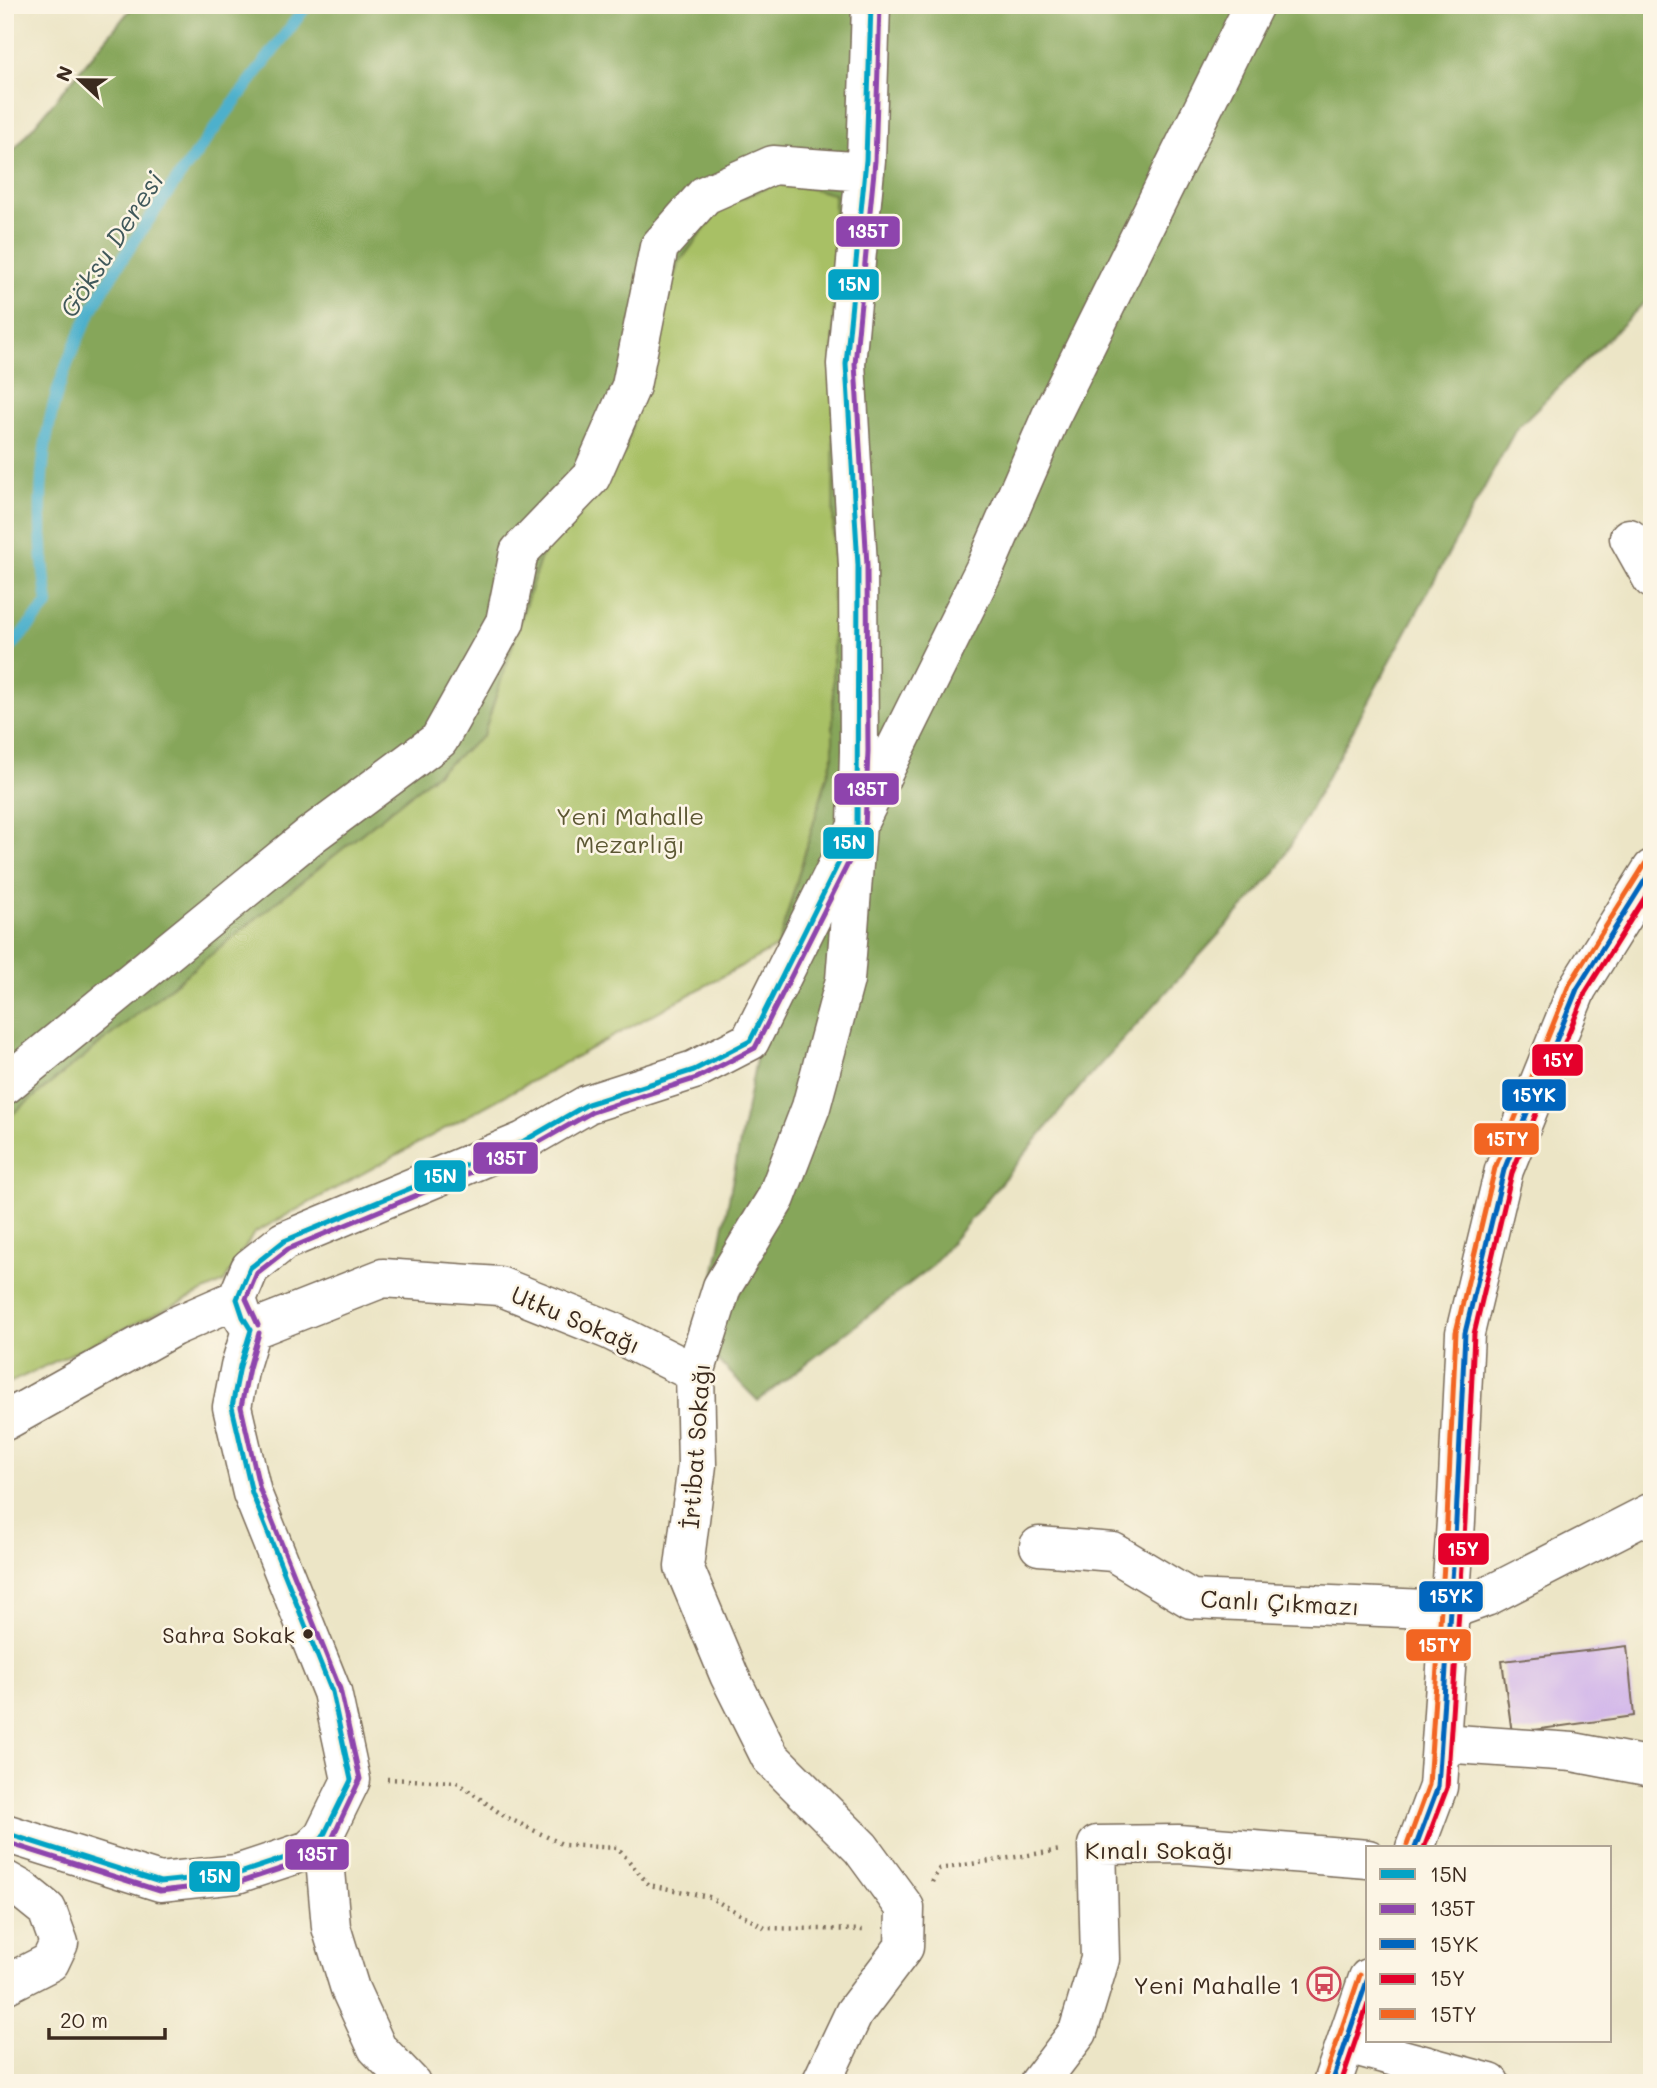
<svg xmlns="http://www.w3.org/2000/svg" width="1657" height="2088" viewBox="0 0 1657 2088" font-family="Mali,sans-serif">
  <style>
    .green { fill: #a8c065; stroke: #727542; stroke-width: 2 }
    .forest { fill: #86a65a; stroke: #60683c; stroke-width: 2 }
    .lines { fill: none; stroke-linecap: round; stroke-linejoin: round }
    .stream { stroke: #4db0cc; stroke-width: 12 }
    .building { fill: #d1b5ea }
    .minor-casing { stroke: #796b59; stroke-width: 41 }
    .tertiary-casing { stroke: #796b59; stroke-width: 41 }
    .path { stroke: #796b59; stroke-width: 4.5; stroke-dasharray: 2 5; stroke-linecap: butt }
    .minor { stroke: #fff; stroke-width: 38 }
    .tertiary { stroke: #fff; stroke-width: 38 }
    .bus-1-casing { stroke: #fcf5e5; stroke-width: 10 }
    .bus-2-casing { stroke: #fcf5e5; stroke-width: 10 }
    .bus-3-casing { stroke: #fcf5e5; stroke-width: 10 }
    .bus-4-casing { stroke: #fcf5e5; stroke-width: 10 }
    .bus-5-casing { stroke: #fcf5e5; stroke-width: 10 }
    .bus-1 { stroke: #03a3c5; stroke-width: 5 }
    .bus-2 { stroke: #8e44ad; stroke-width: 5 }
    .bus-3 { stroke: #0065bd; stroke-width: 5 }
    .bus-4 { stroke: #e4002b; stroke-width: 5 }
    .bus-5 { stroke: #f26522; stroke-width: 5 }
    .bus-dot { fill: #3b2a1e; stroke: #fcf5e5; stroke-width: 2.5 }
    .labels { text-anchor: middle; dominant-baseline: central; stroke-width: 5; stroke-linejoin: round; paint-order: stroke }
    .bus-label { font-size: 22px; fill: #3b2a1e; stroke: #fcf5e5; text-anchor: end }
    .park-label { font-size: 24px; fill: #5c5733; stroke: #fcf5e5 }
    .street-label { font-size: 24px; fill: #3b2a1e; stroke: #fcf5e5 }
    .poi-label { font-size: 24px; fill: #3b2a1e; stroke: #fcf5e5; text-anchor: end }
    .water-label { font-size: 26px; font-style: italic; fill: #41595b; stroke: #fcf5e5 }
    .line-badge { stroke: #fcf5e5; stroke-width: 2.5 }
    .badge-label { font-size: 19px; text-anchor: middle; font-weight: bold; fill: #fff }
  </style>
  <rect width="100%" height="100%" fill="#fcf5e5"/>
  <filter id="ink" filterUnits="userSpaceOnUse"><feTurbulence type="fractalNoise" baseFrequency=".0143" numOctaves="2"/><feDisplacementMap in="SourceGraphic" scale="14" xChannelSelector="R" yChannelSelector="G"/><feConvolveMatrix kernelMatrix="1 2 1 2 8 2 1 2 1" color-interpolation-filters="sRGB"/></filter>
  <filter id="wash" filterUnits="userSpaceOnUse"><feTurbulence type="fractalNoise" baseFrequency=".00686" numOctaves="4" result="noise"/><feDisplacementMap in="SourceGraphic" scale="28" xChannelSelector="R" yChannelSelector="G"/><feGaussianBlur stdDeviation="1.57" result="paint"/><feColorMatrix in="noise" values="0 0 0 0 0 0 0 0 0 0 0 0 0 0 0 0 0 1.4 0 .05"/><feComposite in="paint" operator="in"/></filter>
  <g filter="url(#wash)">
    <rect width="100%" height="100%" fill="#ece5c6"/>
    <path class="green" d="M781 181 835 194 833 756 778 946 254 1233 224 1282 5 1385V1120L483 736 542 553 624 452 678 264 721 207Z"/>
    <path class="forest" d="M134 5H1652V295L1516 429 1276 872 1085 1081 931 1267 758 1401 701 1343 778 946 833 756 834 194 781 181 721 207 678 264 624 452 542 553 483 736 5 1120V165L9 156Z"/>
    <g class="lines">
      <path class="stream" d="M5 654 48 604C37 528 36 449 63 375 85 312 121 259 159 205 207 137 258 72 307 5"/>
    </g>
    <g id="blocks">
      <path class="building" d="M1627 1646 1634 1716 1512 1733 1502 1661Z"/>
    </g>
  </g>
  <g filter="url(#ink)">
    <use href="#blocks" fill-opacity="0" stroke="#796b59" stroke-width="2"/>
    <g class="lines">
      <defs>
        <path id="minor" d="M1629 538 1652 579
          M5 1085 311 835 439 740 505 622 519 552 591 477 631 386 659 247 705 195 773 165 865 172
          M251 1330 243 1317 237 1299 250 1268 284 1241 524 1141 588 1104 694 1070 750 1041 857 826 859 751 858 565 846 364 866 160 871 5
          M251 1330 383 1278 499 1286 609 1330 695 1373
          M5 1421 173 1327 237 1299
          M1039 1546 1113 1552 1191 1599 1450 1610 1486 1597 1652 1512
          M1441 1743 1573 1752 1652 1767
          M5 1833 160 1882 237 1874 309 1850 323 1837 351 1780 332 1692 252 1493 232 1407 240 1366 251 1330
          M323 1837 331 1927 350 1989 377 2048 411 2083
          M5 1880 21 1889 47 1910 59 1943 50 1962 5 1985
          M1347 2044 1490 2083
          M821 2083 854 2013 904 1947 905 1908 861 1848 770 1757 729 1675 684 1567 697 1465 695 1373 722 1287 776 1198 811 1107 845 980 857 826 985 568 1051 416 1254 5
          M1039 2083 1078 2032 1100 1959 1097 1845 1178 1844 1368 1859"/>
        <path id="tertiary" d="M1415 1848 1438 1787 1456 1521 1465 1333 1504 1170 1577 989 1652 869
          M1332 2083 1368 1978"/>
      </defs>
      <use href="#minor" class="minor-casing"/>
      <use href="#tertiary" class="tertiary-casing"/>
      <path class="path" d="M387 1779 457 1782 504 1816 564 1845 618 1848 649 1885 709 1897 765 1928 865 1930
        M932 1882 939 1869 1061 1850"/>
      <use href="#minor" class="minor"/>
      <use href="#tertiary" class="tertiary"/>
      <defs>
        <path id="bus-1" d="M251 1330 243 1317 237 1299 250 1268 284 1241 524 1141 588 1104 694 1070 750 1041 857 826 858 565 846 364 866 160 871 5
          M5 1833 160 1882 237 1874 309 1850 323 1837 351 1780 332 1692 252 1493 232 1407 240 1366 251 1330"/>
        <path id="bus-2" d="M258 1325 246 1299 257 1273 288 1249 527 1149 592 1112 697 1078 755 1048 865 830 868 751 867 565 855 364 875 161 880 5
          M5 1842 160 1891 240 1882 313 1858 331 1841 360 1779 340 1689 260 1490 241 1407 249 1368 259 1333"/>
        <path id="bus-3" d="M1415 1848 1438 1787 1456 1521 1465 1333 1504 1170 1577 989 1652 869
          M1332 2083 1368 1978"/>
        <path id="bus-4" d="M1424 1848 1447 1788 1465 1522 1474 1334 1512 1173 1585 993 1652 886
          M1341 2083 1368 2004"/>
        <path id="bus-5" d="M1407 1845 1429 1785 1447 1520 1456 1332 1495 1168 1569 985 1645 864
          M1324 2080 1360 1975"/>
      </defs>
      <use href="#bus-1" class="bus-1-casing"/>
      <use href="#bus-2" class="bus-2-casing"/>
      <use href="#bus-3" class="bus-3-casing"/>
      <use href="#bus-4" class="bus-4-casing"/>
      <use href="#bus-5" class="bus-5-casing"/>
      <use href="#bus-1" class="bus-1"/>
      <use href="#bus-2" class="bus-2"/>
      <use href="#bus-3" class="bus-3"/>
      <use href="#bus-4" class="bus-4"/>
      <use href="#bus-5" class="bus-5"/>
    </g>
  </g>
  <defs>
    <symbol id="bus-ring" viewBox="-11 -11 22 22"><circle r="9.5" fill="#fcf5e5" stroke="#d1495b" stroke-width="1.5"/><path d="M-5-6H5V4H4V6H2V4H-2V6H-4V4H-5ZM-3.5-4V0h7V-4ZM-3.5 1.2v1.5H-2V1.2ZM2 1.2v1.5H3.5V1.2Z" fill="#d1495b"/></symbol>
  </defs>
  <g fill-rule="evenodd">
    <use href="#bus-ring" x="1305" y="1965" width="38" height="38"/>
  </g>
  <circle class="bus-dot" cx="308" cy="1634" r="6"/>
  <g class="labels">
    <g class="bus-label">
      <text x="295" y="1634">Sahra Sokak</text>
    </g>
    <g class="park-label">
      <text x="630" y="815">Yeni Mahalle<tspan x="630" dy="28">Mezarlıḡı</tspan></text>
    </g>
    <g class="street-label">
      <text transform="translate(576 1319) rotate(23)">Utku Sokağı</text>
      <text transform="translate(695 1446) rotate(-86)">İrtibat Sokağı</text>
      <text transform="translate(1280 1602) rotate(3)">Canlı Çıkmazı</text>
      <text x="1159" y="1849">Kınalı Sokağı</text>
    </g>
    <g class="poi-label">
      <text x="1300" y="1984">Yeni Mahalle 1</text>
    </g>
    <g class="water-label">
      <text transform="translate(111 244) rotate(-57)">Göksu Deresi</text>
    </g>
  </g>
  <g class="line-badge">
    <rect x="835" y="215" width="66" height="33" rx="7" fill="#8e44ad"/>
    <rect x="827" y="268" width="53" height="33" rx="7" fill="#03a3c5"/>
    <rect x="833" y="772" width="67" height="34" rx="7" fill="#8e44ad"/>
    <rect x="822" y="826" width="53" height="34" rx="7" fill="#03a3c5"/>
    <rect x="1531" y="1043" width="53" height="34" rx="7" fill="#e4002b"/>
    <rect x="1501" y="1078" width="66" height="34" rx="7" fill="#0065bd"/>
    <rect x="1473" y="1122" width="67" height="34" rx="7" fill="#f26522"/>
    <rect x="472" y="1141" width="67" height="34" rx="7" fill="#8e44ad"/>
    <rect x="413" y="1159" width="54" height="34" rx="7" fill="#03a3c5"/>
    <rect x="1437" y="1532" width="53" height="34" rx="7" fill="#e4002b"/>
    <rect x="1418" y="1580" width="66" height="33" rx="7" fill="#0065bd"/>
    <rect x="1405" y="1628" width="67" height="34" rx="7" fill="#f26522"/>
    <rect x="284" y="1838" width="66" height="33" rx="7" fill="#8e44ad"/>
    <rect x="188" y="1860" width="53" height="33" rx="7" fill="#03a3c5"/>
  </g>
  <g class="badge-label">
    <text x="868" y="238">135T</text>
    <text x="854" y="291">15N</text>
    <text x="867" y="796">135T</text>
    <text x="849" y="849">15N</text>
    <text x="1558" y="1067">15Y</text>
    <text x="1534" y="1102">15YK</text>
    <text x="1507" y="1146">15TY</text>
    <text x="506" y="1165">135T</text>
    <text x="440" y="1183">15N</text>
    <text x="1463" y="1556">15Y</text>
    <text x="1451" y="1603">15YK</text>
    <text x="1439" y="1652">15TY</text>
    <text x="317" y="1861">135T</text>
    <text x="215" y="1883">15N</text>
  </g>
  <rect width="1657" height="2088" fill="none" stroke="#fcf5e5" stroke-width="28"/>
  <rect x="1366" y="1846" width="245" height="196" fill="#fcf5e5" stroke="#afa495" stroke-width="2"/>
  <rect x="1380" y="1869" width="35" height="10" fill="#03a3c5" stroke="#afa495" stroke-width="2"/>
  <text x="1430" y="1882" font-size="21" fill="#3b2a1e">15N</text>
  <rect x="1380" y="1904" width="35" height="10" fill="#8e44ad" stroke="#afa495" stroke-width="2"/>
  <text x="1430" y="1916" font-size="21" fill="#3b2a1e">135T</text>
  <rect x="1380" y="1939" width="35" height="10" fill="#0065bd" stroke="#afa495" stroke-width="2"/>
  <text x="1430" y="1952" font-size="21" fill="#3b2a1e">15YK</text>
  <rect x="1380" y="1974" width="35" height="10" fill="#e4002b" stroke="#afa495" stroke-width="2"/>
  <text x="1430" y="1986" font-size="21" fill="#3b2a1e">15Y</text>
  <rect x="1380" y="2009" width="35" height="10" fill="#f26522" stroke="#afa495" stroke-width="2"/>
  <text x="1430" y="2022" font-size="21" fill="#3b2a1e">15TY</text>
  <g transform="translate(80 80) rotate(292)" stroke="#fcf5e5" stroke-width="5" paint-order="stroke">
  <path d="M0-5L12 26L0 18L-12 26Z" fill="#3b2a1e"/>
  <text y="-10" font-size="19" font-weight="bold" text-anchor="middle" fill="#3b2a1e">N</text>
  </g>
  <path d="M49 2028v10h116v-10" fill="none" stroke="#3b2a1e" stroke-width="3.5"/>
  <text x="60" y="2028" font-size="21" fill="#3b2a1e" stroke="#fcf5e5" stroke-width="5" paint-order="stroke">20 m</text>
</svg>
